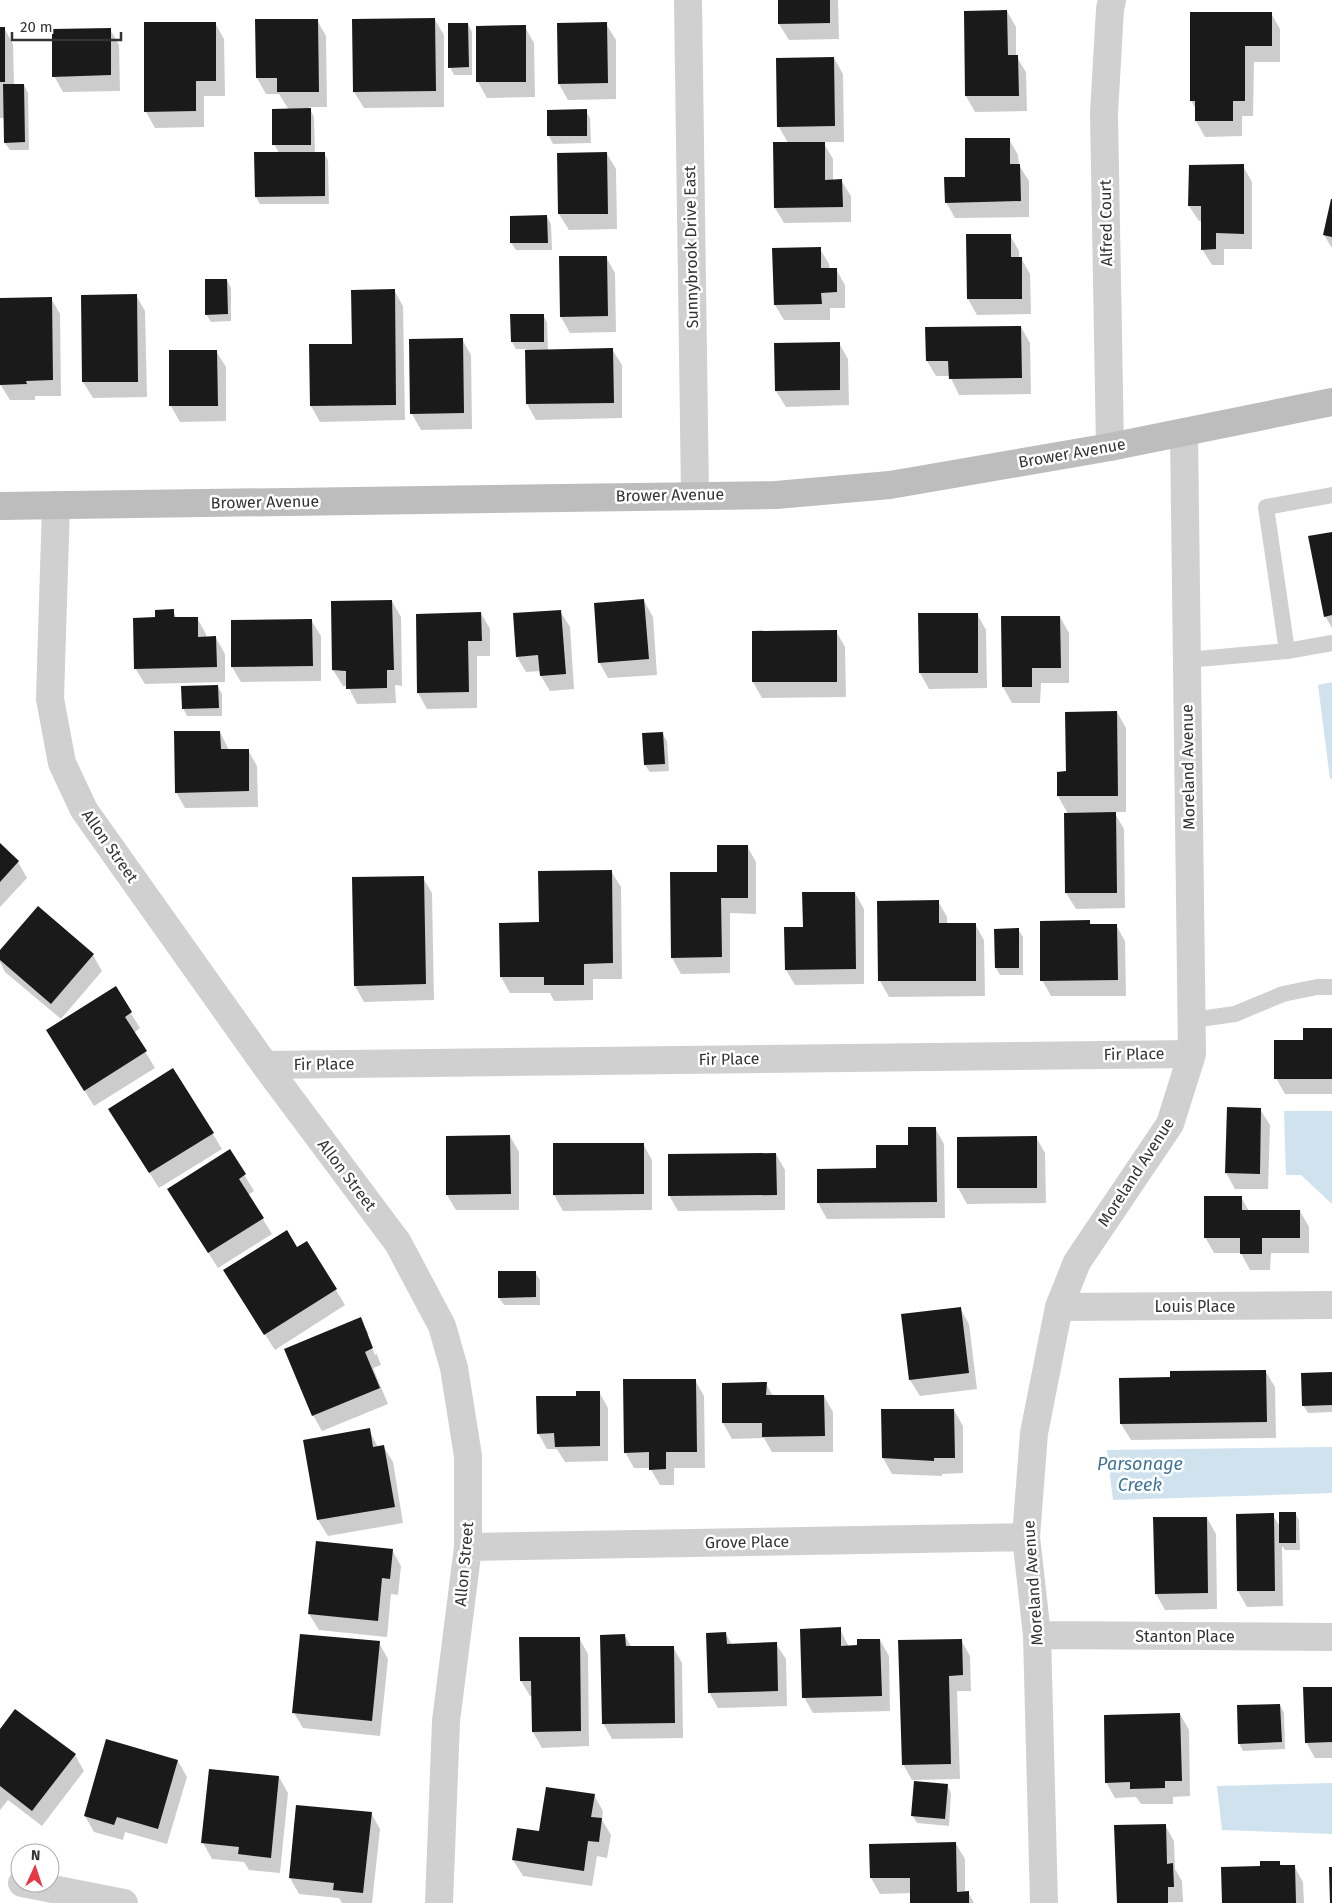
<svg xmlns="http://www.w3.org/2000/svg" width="1332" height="1903" viewBox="0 0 1332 1903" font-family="'Fira Sans',sans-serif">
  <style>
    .water { fill: #cfe2ee }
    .shadow { fill: #0003 }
    .building { fill: #1a1a1a }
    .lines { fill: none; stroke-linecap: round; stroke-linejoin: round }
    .lane { stroke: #d0d0d0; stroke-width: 16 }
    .street { stroke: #d0d0d0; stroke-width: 28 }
    .secondary { stroke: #bdbdbd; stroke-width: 28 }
    .labels { text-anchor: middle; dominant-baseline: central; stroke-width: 5; stroke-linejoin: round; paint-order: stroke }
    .street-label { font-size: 16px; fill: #333; stroke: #fff }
    .water-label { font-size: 18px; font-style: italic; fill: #3f7597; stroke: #fff }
  </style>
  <rect width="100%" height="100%" fill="#fff"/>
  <path class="water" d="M1332 682V779H1330L1318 685Z
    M1284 1111H1332V1204L1301 1175H1286Z
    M1332 1447V1493L1113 1500 1107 1450Z
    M1332 1783V1834L1222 1830 1217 1786Z"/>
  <path class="shadow" d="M779 0H838L839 39 789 40 779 24Z
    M1007 11 1016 27V56L1026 72 1027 111 975 112 966 96 965 12Z
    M1271 13 1280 29V62H1254L1253 116H1242V136L1205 137 1196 121V109L1191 101Z
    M317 20 326 36 327 107H309L314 117 315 153H324L328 160 329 204H260L256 197 279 153 274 144 289 110 279 94H266L257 78Z
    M435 20 444 35V107L364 108 354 92Z
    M215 23 224 39 225 96H204V127L155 128 146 112Z
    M468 24 472 32V75H454L450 67Z
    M606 24 616 40V99L568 100 559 84Z
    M525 27 534 43 535 97 487 98 478 82Z
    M0 28H4L13 44 14 85H24L28 93 29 150H10L5 143V118H0Z
    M110 29 119 45 120 91 63 92 54 76Z
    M834 58 843 74 844 142H823L833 159V181L841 180 851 196V222L784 223 775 208 788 143 779 127Z
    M586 111 590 118 591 143 553 144 549 136 548 112Z
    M1009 139 1018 155 1019 165 1029 181V217L955 218 946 202 966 178Z
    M607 154 616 169 617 229 569 230 559 214Z
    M1243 166 1252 182V249H1224V265H1212L1202 249V221H1199L1189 206Z
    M1332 201V248L1324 235Z
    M547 217 551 224 552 250H516L511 243Z
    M1010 235 1019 251V258H1021L1030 274 1031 314 977 315 968 299Z
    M820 249 829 264 830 269H836L845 285V308H830V320H784L775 305Z
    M560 257H606L615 273 616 332 570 333 561 317Z
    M227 280 231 288V321L211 322 206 314Z
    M394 290 403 306 405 420 320 422 311 406 310 346 353 345Z
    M136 295 145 311 147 397 93 398 83 382Z
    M51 298 60 314 61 396H35V400H10L0 384V299Z
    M543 315 547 322 548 351 612 349 622 365V418L536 420 527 404 526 349H516L512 342Z
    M1021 327 1030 343 1031 394 959 395 950 376H936L927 361Z
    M462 339 471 355 472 429 421 430 412 414Z
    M839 343 848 359 849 405 786 407 776 391Z
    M216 351 226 367V421L180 422 171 406Z
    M1332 533V628L1325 616Z
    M392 601 401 617 402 686 395 685 396 703 357 704 348 686H343L333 670 332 602Z
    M644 601 653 617 657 675 608 678 599 662Z
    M173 611 177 618H197L206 634V638H216L225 654V682L145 684 135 668 156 618Z
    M560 611 570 627 574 689 550 691 541 676V671L526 672 517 657Z
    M481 613 490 629V656H477V708L427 709 418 693Z
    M977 614 986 630 987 688 929 689 920 673Z
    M1060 617 1069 633V683H1041L1040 703H1012L1003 687Z
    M311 620 321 636V681L241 682 232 667Z
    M836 631 845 647 846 697 762 698 753 682Z
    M218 686 222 694V716H187L183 708Z
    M1117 712 1126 728V812H1114L1124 829 1125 908 1076 909 1066 893V814H1068L1058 796V773H1067Z
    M220 732 229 750H248L257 766 258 807 185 808 176 792Z
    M662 733 667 741 669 771 650 772 645 765Z
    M0 845 18 862 27 878 0 907Z
    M747 846 756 862V914L730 913V973L681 974 672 958 671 873H718Z
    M611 871 621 887 622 979H593V1000L554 1001 550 993H510L501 977V924H540Z
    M423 878 432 893 434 1000 364 1002 355 986Z
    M855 893 864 909V984L795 985 786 970 804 928Z
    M938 901 947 917V924H975L984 940 985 996 889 997 880 981 879 902Z
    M1089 922 1092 925H1116L1125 941 1126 996H1051L1042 980Z
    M1018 929 1023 937V975H1000L996 968Z
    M0 952 93 955 102 971 61 1019 5 972 0 962Z
    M115 988 140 1028 134 1033 155 1068 94 1106 57 1046Z
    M1332 1029V1094H1285L1276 1078 1304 1041Z
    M173 1069 222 1149 159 1188 119 1125Z
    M1260 1109 1270 1125 1268 1189H1235L1226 1173Z
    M935 1128 944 1144 945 1218 827 1219 818 1203V1170H878Z
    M510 1136 519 1152V1210H456L447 1195Z
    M1036 1137 1045 1153 1046 1203 967 1204 958 1188V1139Z
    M643 1144 652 1160V1210L563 1211 554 1195Z
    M230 1151 254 1191 248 1195 272 1234 218 1268 178 1205Z
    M776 1154 785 1170V1210L678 1211 669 1195Z
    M1241 1197 1249 1211H1300L1309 1227V1253H1271L1270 1270H1250L1241 1253H1214L1205 1237Z
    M297 1248 336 1290 345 1305 275 1350 234 1286Z
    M535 1272 540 1280V1305H504L499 1298Z
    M960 1308 969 1324 977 1389 920 1396 910 1380Z
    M360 1319 369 1334H366L375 1355 377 1354 369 1334 381 1365 373 1368 388 1404 322 1431 313 1415Z
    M1266 1372 1275 1387 1276 1438 1131 1440 1121 1424 1172 1379Z
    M1332 1373V1412L1308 1413 1303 1405Z
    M695 1380 704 1396 705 1468H674V1485H660L650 1468H634L625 1452Z
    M766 1384 773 1396H824L833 1412V1452H772L764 1438 732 1439 723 1423Z
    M599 1392 608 1408V1461L565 1462 557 1449H547L538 1433 578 1397Z
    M954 1410 963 1426V1473L942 1474V1476L892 1474 883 1458Z
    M369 1430 378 1447 383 1446 393 1462 403 1523 328 1536 318 1520 304 1441Z
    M1295 1513 1299 1520 1300 1550H1285L1282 1546 1283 1606 1247 1607 1238 1591 1273 1515 1280 1527Z
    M1207 1518 1216 1534 1217 1609 1165 1610 1156 1594Z
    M392 1550 401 1566 398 1595 391 1594 387 1637 319 1630 309 1614Z
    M840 1629 849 1647 859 1646 880 1640 889 1656 890 1711 813 1713 804 1697Z
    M726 1634 732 1645 776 1644 786 1659 787 1706 718 1708 709 1692Z
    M625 1636 632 1648 673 1647 682 1663 683 1738 612 1739 603 1723Z
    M579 1638 588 1654 589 1746 542 1748 533 1732 532 1696H530L521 1681Z
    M961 1640 970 1656 971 1691H957L960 1779 912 1780 903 1764Z
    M379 1643 388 1659 380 1736 303 1728 294 1713Z
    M1332 1688V1758H1315L1306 1742Z
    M1280 1705 1284 1713 1285 1749 1243 1751 1239 1743Z
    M1180 1714 1189 1730 1190 1796 1173 1797V1804H1141L1136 1797 1115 1798 1106 1782Z
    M0 1731 75 1755 84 1771 42 1826 8 1800 0 1810Z
    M178 1761 187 1777 167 1844 125 1832 123 1840 94 1832 85 1816Z
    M279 1777 288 1793 280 1873 249 1870 244 1862 212 1859 203 1843Z
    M947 1785 951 1793 949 1826 917 1823 912 1815Z
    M594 1795 603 1811 602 1820 611 1835 607 1858 597 1856 592 1886 523 1876 513 1860 540 1833Z
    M371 1813 380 1829 372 1903H342L339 1898 299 1894 290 1878Z
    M1165 1825 1174 1841 1175 1869 1182 1881 1183 1902 1118 1903Z
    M956 1844 965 1859V1892H968L974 1903H911V1893L880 1894 871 1878 870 1846Z
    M1279 1862 1282 1867 1294 1866 1303 1882 1304 1903H1223L1261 1867Z"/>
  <path class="building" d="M778 0H830V23L778 24Z
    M1007 10 1008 55H1018L1019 96H965L964 11Z
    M1190 12H1272V46H1245V101H1233V121H1195V101H1190Z
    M435 18 436 91 353 92 352 19Z
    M255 19H318L319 92H277V78H256Z
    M144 22H216V81H196V111L144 112Z
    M607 22 608 83 558 84 557 23Z
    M448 23H468L469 67 448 68Z
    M526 25V82H476V26Z
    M0 27H5V82H0Z
    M111 28V75L52 77V29Z
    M834 57 835 126 777 127 776 58Z
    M3 84H24L25 142 4 143Z
    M311 108V145H272V109Z
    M587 109V136H547V110Z
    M965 138H1010V164H1020L1021 201 945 203 944 177H965Z
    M773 142H825V180L842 179 843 207 774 208Z
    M254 152H325V196L255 197Z
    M607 152 608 214H558L557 153Z
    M1244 164V234L1216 233V249L1201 250V206H1188L1189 165Z
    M1331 199H1332V237L1323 235Z
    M547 215 548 243H510V216Z
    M966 234H1011V257H1022V299H967Z
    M821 247V268H837V292L821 293 822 304 774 305 772 248Z
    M559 256H607L608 316 560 317Z
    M205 279H227L228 314 205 315Z
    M395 289 396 405 310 406 309 344H352L351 290Z
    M137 294 138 382H82L81 295Z
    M52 297 53 380 26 381 27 384 0 385V298Z
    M510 314H544V342H511Z
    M1021 326 1022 378 949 379 948 361H926L925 327Z
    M463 338 464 413 410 414 409 339Z
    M840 342V390L775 391 774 343Z
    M613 348 614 403 526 404 525 350Z
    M169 350H217L218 406H169Z
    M1332 532V615L1324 617 1308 536Z
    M644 599 649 659 598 663 594 603Z
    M392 600 394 670H387V688L346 689V671L332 670 331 601Z
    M174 609V617H198V637L216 636 217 667 134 669 133 618 155 617V610Z
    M561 610 566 674 540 676 538 655 516 657 513 613Z
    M481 612 482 641H468L469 692 417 693 416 614Z
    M918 613H978V673H919Z
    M1001 616H1060L1061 668H1032V687H1002Z
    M312 619 313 666 231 667V620Z
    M837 630V682H752V631Z
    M218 685 219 708 182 709 181 686Z
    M1117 711 1118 796H1057V772L1066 771 1065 712Z
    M174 731H220L221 749H249V791L175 793Z
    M663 732 665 764 644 765 642 733Z
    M1116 812 1117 893H1065L1064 813Z
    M0 843 19 861 0 882Z
    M717 845H748V898H721L722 957 671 958 670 872H717Z
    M612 870 613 963 584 964V985H544V977H500L499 923 539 922 538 871Z
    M424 876 426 984 354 986 352 877Z
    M802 892H855L856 969 785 970 784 927H803Z
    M939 900V923H976V981H878L877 901Z
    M38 906 94 954 51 1004 0 960V950Z
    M1090 920V924H1117L1118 980 1040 981V921Z
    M1019 928V968H995L994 929Z
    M116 986 132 1012 125 1017 147 1051 84 1091 46 1030Z
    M1303 1028H1332V1079H1274V1040H1303Z
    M173 1068 214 1133 149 1173 108 1109Z
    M1227 1107 1261 1108 1260 1174 1225 1173Z
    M908 1127H936L937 1202 817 1203V1169L876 1168V1145H908Z
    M510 1135 511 1194 446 1195V1136Z
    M1037 1136V1188H957V1137Z
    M553 1143H644V1194L553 1195Z
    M230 1149 246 1174 239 1179 264 1218 208 1253 167 1189Z
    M776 1153 777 1195 668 1196V1154Z
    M1204 1196H1242V1210H1300V1238H1262V1254H1240V1238H1204Z
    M287 1230 297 1247 307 1241 337 1289 264 1335 223 1270Z
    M498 1271H536V1297L498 1298Z
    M961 1307 969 1373 909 1380 901 1314Z
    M361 1317 373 1348 365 1352 380 1388 312 1416 284 1349Z
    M1266 1370 1267 1422 1120 1424 1119 1378 1170 1377V1371Z
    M1332 1372V1405L1302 1406 1301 1373Z
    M623 1379H696L697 1452H666V1469L649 1470V1452L624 1453Z
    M767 1382 766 1395H824L825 1436 762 1437V1423H722V1383Z
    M576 1391H600V1446L555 1447 554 1433 537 1434 536 1396H576Z
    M881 1409H954L955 1458H934V1461L882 1458Z
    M370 1428 373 1447 384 1445 395 1507 317 1520 303 1440Z
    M1279 1512H1296V1543H1279Z
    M1274 1513 1275 1591H1237L1236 1514Z
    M1153 1517H1207L1208 1593 1155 1594Z
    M316 1541 393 1549 390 1579 382 1578 378 1621 308 1614Z
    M841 1627V1646L857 1645V1639H880L882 1696 802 1698 800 1629Z
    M726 1632 727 1644 777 1642 778 1691 708 1693 706 1633Z
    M300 1634 380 1641 372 1721 292 1713Z
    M625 1634 626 1646H674L675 1723 602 1724 600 1635Z
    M519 1637H580L581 1731 532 1732 531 1681H520Z
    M962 1639 963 1675 949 1676 951 1764 902 1765 898 1640Z
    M1303 1687H1332V1742L1305 1743Z
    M1280 1704 1282 1742 1238 1744 1237 1705Z
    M15 1709 76 1754 32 1811 0 1786V1729Z
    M1180 1713 1182 1781H1165V1788L1130 1789V1782L1105 1783 1104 1715Z
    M106 1739 178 1760 158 1829 117 1817 114 1825 84 1816Z
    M209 1769 279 1776 271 1858 238 1854 239 1847 201 1843Z
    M914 1781 948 1784 945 1819 911 1816Z
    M546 1787 595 1794 591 1817 602 1818 599 1842 588 1841 584 1871 512 1860 517 1828 539 1831Z
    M296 1805 372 1812 363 1893 333 1890 334 1883 289 1878Z
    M1166 1824 1167 1864 1173 1863 1174 1887H1168V1903H1117L1114 1825Z
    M956 1842 957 1892 969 1891V1903H910V1878H870L869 1844Z
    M1260 1861H1280V1865H1295L1296 1903H1222L1221 1867 1260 1866Z
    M1329 1867H1332V1903H1330Z"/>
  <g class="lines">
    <path class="lane" d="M1287 651 1266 507 1332 495
      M1187 660 1287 651 1332 643
      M1192 1020 1235 1014 1283 994 1317 987H1332"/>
    <path class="street" d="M688 0 695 495
      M1110 447 1104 113 1110 9 1112 0
      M56 505 50 699 62 763 84 810 265 1065 398 1243 442 1326 454 1368 468 1456V1547L446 1721 439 1903
      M265 1065 1192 1054
      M1059 1307 1332 1305
      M468 1547 1026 1537
      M1037 1635 1332 1637
      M22 1883 124 1903
      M1044 1903 1037 1635 1026 1537 1034 1433 1059 1307 1077 1262 1170 1124 1192 1054 1184 432"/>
    <path class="secondary" d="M0 506 776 495 890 485 1110 447 1332 402"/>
  </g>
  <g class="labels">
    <g class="street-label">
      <text transform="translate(1106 223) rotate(-91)">Alfred Court</text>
      <text transform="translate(691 247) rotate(-91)">Sunnybrook Drive East</text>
      <text transform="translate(1072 453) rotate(-10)">Brower Avenue</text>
      <text transform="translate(670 495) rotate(-1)">Brower Avenue</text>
      <text transform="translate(265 502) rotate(-1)">Brower Avenue</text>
      <text transform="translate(1188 767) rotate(-91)">Moreland Avenue</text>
      <text transform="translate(110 846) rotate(55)">Allon Street</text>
      <text transform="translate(1134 1054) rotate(-1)">Fir Place</text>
      <text transform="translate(729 1059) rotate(-1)">Fir Place</text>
      <text transform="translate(324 1064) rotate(-1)">Fir Place</text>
      <text transform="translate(1136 1172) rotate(-57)">Moreland Avenue</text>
      <text transform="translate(347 1175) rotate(53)">Allon Street</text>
      <text x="1195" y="1306">Louis Place</text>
      <text transform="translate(747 1542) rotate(-1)">Grove Place</text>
      <text transform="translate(464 1564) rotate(-85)">Allon Street</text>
      <text transform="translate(1033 1583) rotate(-94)">Moreland Avenue</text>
      <text x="1185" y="1636">Stanton Place</text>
    </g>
    <g class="water-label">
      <text x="1140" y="1464">Parsonage<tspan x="1140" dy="21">Creek</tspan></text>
    </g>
  </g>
  <g transform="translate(35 1868) rotate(3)"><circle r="24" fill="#ffffff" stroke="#adadad"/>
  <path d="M0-4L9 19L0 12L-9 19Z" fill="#e63946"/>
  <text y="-8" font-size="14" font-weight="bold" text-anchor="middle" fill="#333333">N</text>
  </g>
  <path d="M12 32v8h109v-8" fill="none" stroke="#333333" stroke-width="2.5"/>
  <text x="20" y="32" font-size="15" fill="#333333" stroke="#ffffff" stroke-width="4" paint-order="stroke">20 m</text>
</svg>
